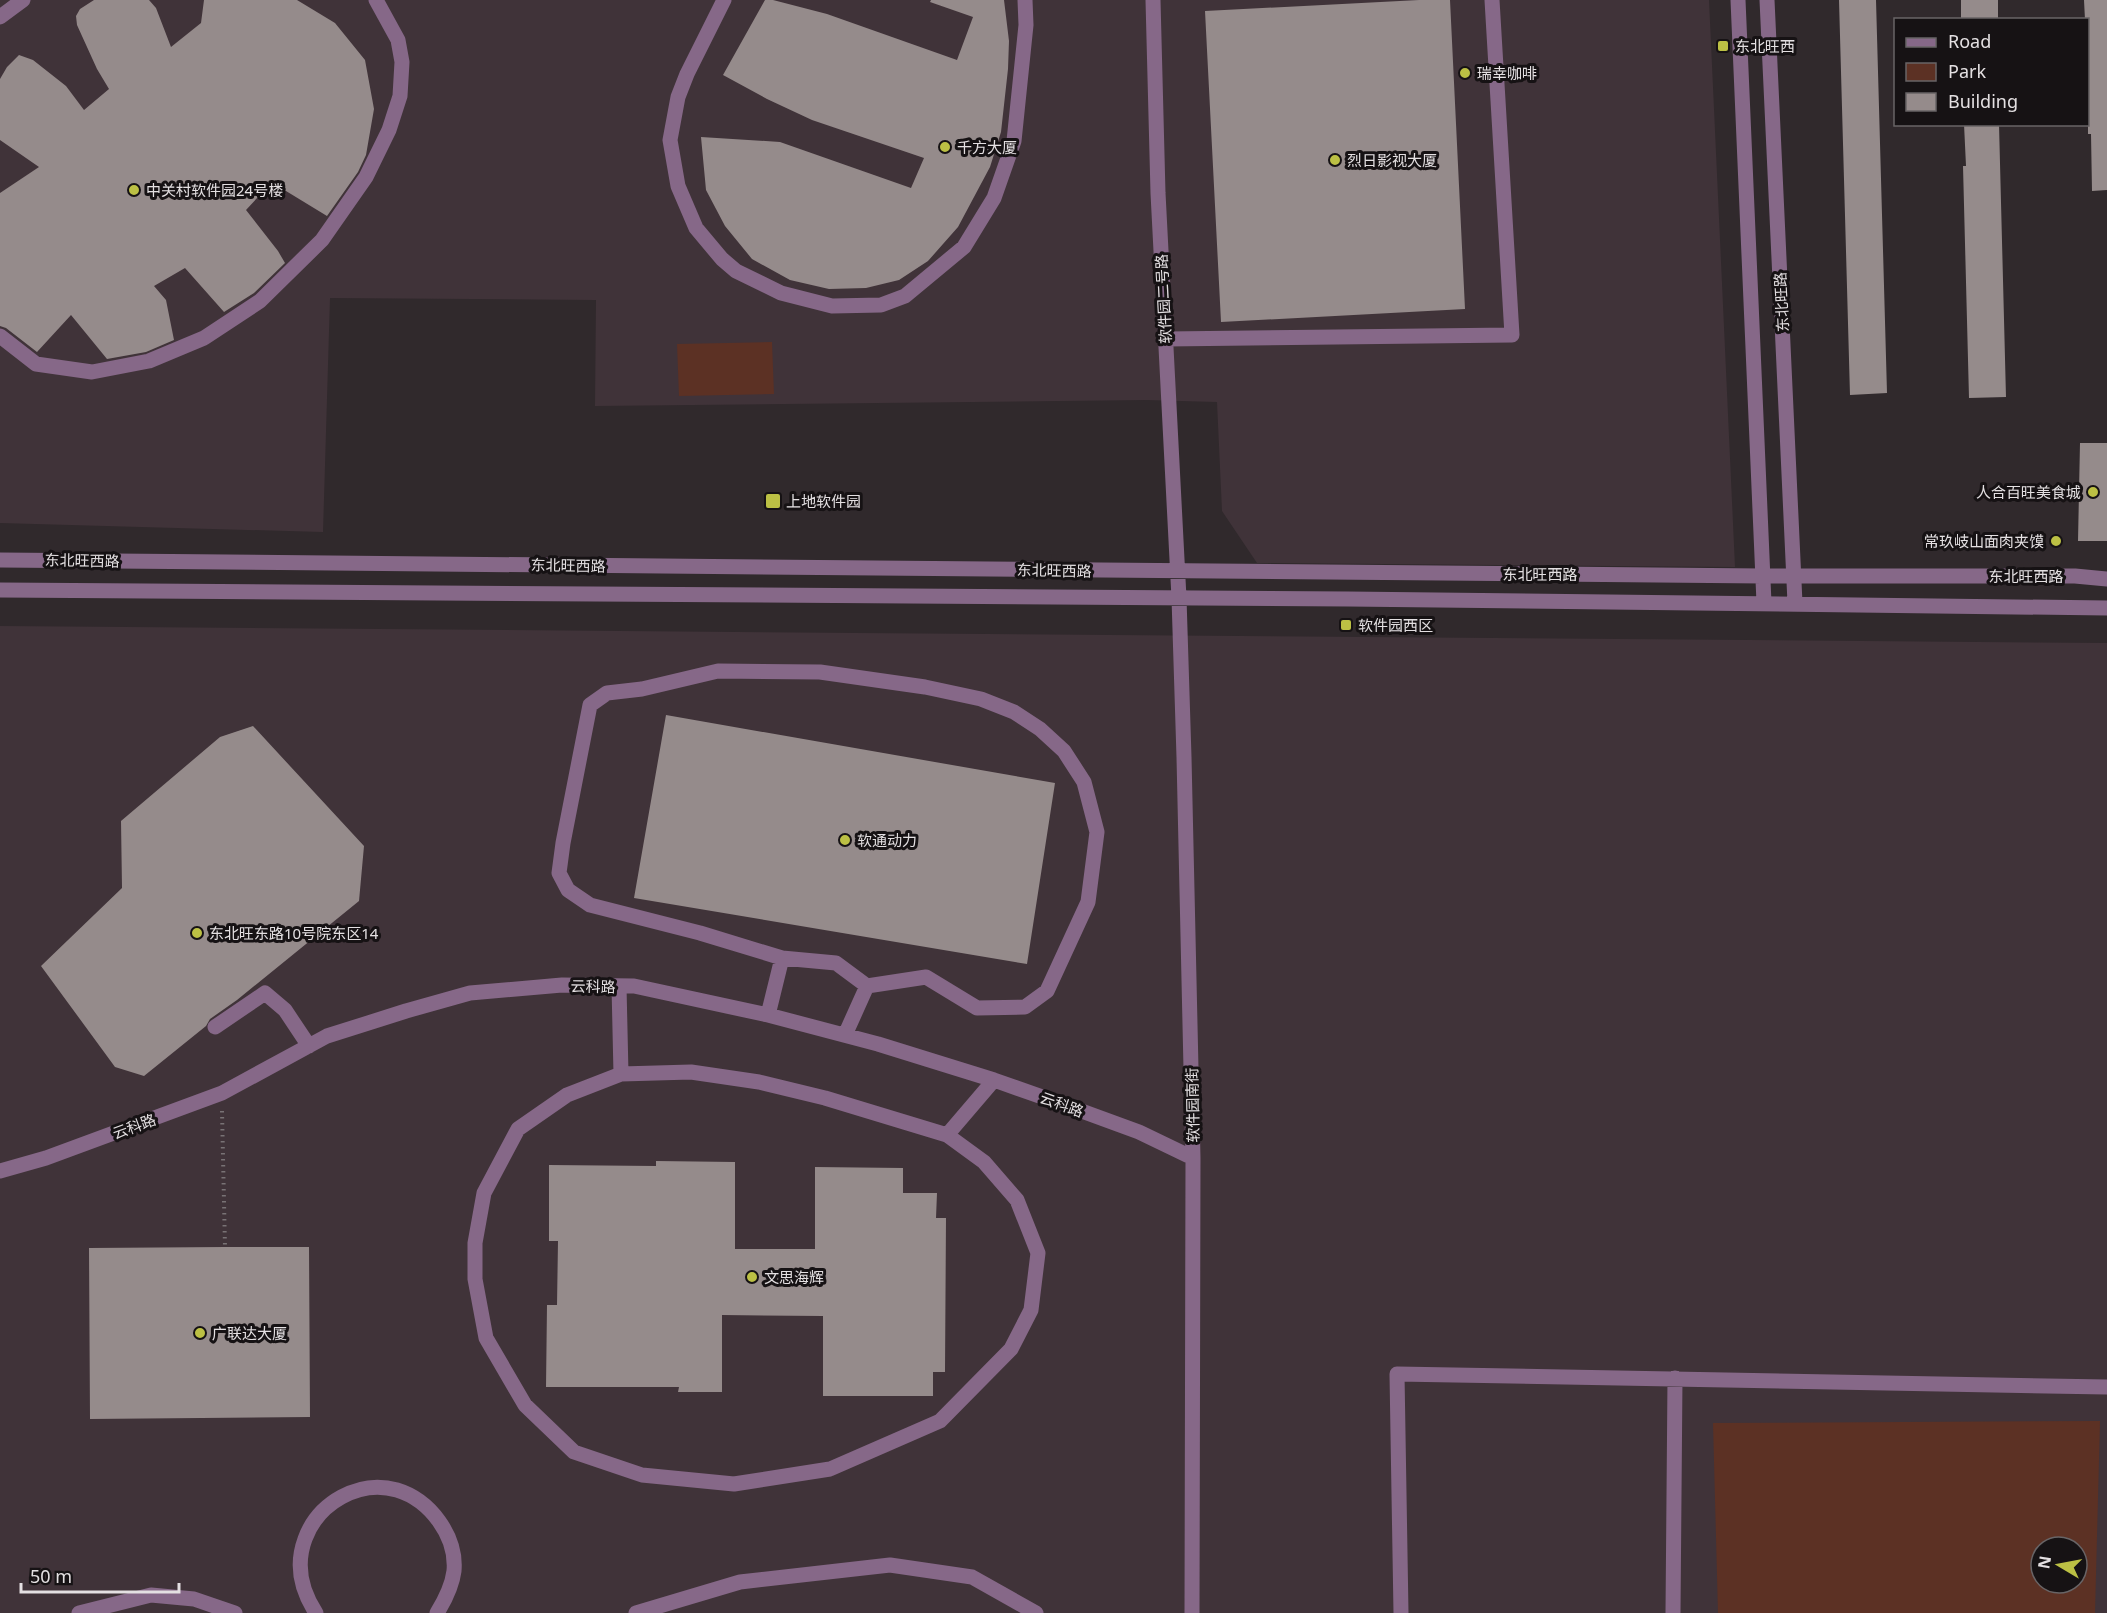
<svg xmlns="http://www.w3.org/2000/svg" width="2107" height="1613" viewBox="0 0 2107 1613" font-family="'Noto Sans','Noto Sans SC',sans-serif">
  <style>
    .built { fill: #403339; fill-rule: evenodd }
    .green { fill: #5c3124; fill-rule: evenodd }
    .building { fill: #958b8b }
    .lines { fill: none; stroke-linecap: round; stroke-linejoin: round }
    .path { stroke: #787275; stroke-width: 4; stroke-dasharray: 1.5 4.5; stroke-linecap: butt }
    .minor { stroke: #866888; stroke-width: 15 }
    .poi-dot { fill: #bcc044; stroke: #161214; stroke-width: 2 }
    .labels { text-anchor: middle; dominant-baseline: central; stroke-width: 6; stroke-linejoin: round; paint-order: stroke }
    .poi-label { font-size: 15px; fill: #e4e0e2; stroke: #161214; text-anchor: start }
    .street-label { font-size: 15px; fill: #e4e0e2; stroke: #161214 }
  </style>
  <rect width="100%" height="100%" fill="#30292c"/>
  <path class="built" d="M0 0H1709L1735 567 1257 563 1222 511 1217 402 1146 400 595 406 596 300 330 298 323 532 0 523Z
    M0 626 2107 643V1613H0ZM2041 1547H2077V1583H2041Z"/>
  <path class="green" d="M772 342 774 394 679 396 677 344Z
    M2100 1421 2095 1613H1718L1713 1423ZM2041 1547H2077V1583H2041Z"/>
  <path class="building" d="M94 0H149L156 8 171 47 201 23 204 0H297L335 23 365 60 374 109 366 155 358 172 327 216 286 191 269 185 246 210 278 251 285 263 254 293 224 312 185 268 154 286 166 300 174 340 146 352 107 359 71 315 37 352 6 328 0 326V193L39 167 0 140V79L7 67 19 55 33 60 66 86 84 110 109 89 97 69 77 25 76 16 80 9Z
    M765 0H773L827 14 957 60 973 17 930 2 931 0H1004L1009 41 1008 69 1001 132 990 167 958 227 928 261 899 280 866 288 829 289 790 280 752 259 725 226 706 190 701 137 780 142 911 188 924 158 812 120 767 99 723 75Z
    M1419 0H1450L1465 309 1221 322 1205 11Z
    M1839 0H1876L1887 393 1850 395Z
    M1961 0H1998V20H1961Z
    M2084 0H2107V190L2092 191 2091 134H2088V20H2085Z
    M1964 124H1999L2006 397 1969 398 1963 166H1966Z
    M2080 443H2107V541H2078Z
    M666 715 1055 783 1027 964 634 898Z
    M253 726 364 846 359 901 237 1000 210 1019 206 1026 144 1076 115 1067 41 966 122 888 121 821 220 737Z
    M656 1161 735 1162V1249H815V1167L903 1168V1193H937L936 1218H946L945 1372H933V1396H823V1316L722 1315V1392H678L679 1387H546L547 1305H557L558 1241H549V1165L656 1166Z
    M225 1247H309L310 1417 90 1419 89 1248Z"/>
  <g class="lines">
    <path class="path" d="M222 1111 225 1247"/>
    <path class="minor" d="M724 0 687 74 678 97 670 140 678 186 696 228 722 259 736 271 781 293 832 306 881 305 905 296 964 247 994 198 1014 141 1026 25 1025 0
      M1153 0 1158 193 1179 598 1184 757 1193 1158 1192 1613
      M1738 0 1764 603
      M1767 0 1795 603
      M0 17 23 0
      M0 336 36 364 92 372 149 361 204 338 260 301 322 240 366 177 389 130 400 96 402 62 398 40 376 0
      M1166 339 1512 335 1492 0
      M0 560 1763 576H2075L2107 579
      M0 590 1348 599 2107 608
      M718 671 820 672 925 687 981 699 1014 712 1040 729 1064 751 1084 782 1097 832 1088 902 1047 991 1025 1007 977 1008 926 977 867 986 836 963 782 958 700 933 590 905 568 890 559 873 563 843 590 705 607 693 642 689Z
      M619 986 621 1074 567 1095 518 1129 484 1193 475 1243V1279L486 1338 525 1405 574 1452 642 1475 734 1484 830 1469 940 1421 1011 1349 1031 1310 1038 1253 1017 1200 984 1162 947 1135 994 1080
      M768 1015 782 958
      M215 1027 265 993 285 1010 309 1046
      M845 1035 867 986
      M621 1074 691 1072 759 1082 825 1098 947 1135
      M0 1171 46 1158 222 1093 327 1036 406 1011 470 993 562 985 634 986 768 1015 878 1044 994 1080 1068 1106 1139 1132 1193 1158
      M79 1613 151 1595 194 1599 235 1613
      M316 1613C301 1590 295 1566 305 1539 318 1503 359 1479 397 1490 430 1500 457 1536 454 1571 452 1587 445 1600 437 1613
      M636 1613 740 1582 890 1565 972 1577 1036 1613
      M1401 1613 1397 1374 2107 1387
      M1673 1613 1675 1378"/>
  </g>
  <g class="poi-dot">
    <rect x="1717" y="40" width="12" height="12" rx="3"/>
    <circle cx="1465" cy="73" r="6"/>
    <circle cx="945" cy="147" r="6"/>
    <circle cx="1335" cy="160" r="6"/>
    <circle cx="134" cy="190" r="6"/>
    <circle cx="2093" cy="492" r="6"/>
    <rect x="765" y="493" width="16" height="16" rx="3"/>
    <circle cx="2056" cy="541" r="6"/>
    <rect x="1340" y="619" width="12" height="12" rx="3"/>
    <circle cx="845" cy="840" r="6"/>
    <circle cx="197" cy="933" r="6"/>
    <circle cx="752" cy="1277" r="6"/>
    <circle cx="200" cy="1333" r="6"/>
  </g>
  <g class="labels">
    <g class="poi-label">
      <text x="1735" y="46">东北旺西</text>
      <text x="1477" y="73">瑞幸咖啡</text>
      <text x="957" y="147">千方大厦</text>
      <text x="1347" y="160">烈日影视大厦</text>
      <text x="146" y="190">中关村软件园24号楼</text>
      <text x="2081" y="492" text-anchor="end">人合百旺美食城</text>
      <text x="786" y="501">上地软件园</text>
      <text x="2044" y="541" text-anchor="end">常玖岐山面肉夹馍</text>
      <text x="1358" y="625">软件园西区</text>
      <text x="857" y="840">软通动力</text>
      <text x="209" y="933">东北旺东路10号院东区14</text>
      <text x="764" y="1277">文思海辉</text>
      <text x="212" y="1333">广联达大厦</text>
    </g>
    <g class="street-label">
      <text transform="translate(1163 299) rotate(-93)">软件园二号路</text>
      <text transform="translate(1781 302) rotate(-93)">东北旺路</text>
      <text transform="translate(82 560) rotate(1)">东北旺西路</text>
      <text transform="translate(568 565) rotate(1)">东北旺西路</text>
      <text transform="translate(1054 570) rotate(1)">东北旺西路</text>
      <text x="1540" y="574">东北旺西路</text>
      <text x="2026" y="576">东北旺西路</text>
      <text transform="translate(593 986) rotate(1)">云科路</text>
      <text transform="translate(1062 1104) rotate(20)">云科路</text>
      <text transform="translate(1192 1105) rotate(-91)">软件园南街</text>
      <text transform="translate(134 1126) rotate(-20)">云科路</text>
    </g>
  </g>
  <rect x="1894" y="18" width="195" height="108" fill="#161214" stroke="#686466" stroke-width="1.5"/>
  <rect x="1906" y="38" width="30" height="9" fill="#866888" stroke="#686466" stroke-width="1.5"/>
  <text x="1948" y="48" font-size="18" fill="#e4e0e2">Road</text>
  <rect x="1906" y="63" width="30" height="18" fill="#5c3124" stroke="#686466" stroke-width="1.5"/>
  <text x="1948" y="78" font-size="18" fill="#e4e0e2">Park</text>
  <rect x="1906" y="93" width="30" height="18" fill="#958b8b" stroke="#686466" stroke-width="1.5"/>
  <text x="1948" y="108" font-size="18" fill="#e4e0e2">Building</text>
  <g transform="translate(2059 1565) rotate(280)"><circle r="28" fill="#161214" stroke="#686466" stroke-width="1.5"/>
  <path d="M0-4.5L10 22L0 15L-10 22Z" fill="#bcc044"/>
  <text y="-9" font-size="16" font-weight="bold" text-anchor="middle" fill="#e4e0e2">N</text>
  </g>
  <path d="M21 1583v9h158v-9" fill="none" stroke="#e4e0e2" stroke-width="3"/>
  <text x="30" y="1583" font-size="18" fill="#e4e0e2" stroke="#161214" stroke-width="4.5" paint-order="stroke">50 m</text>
</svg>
